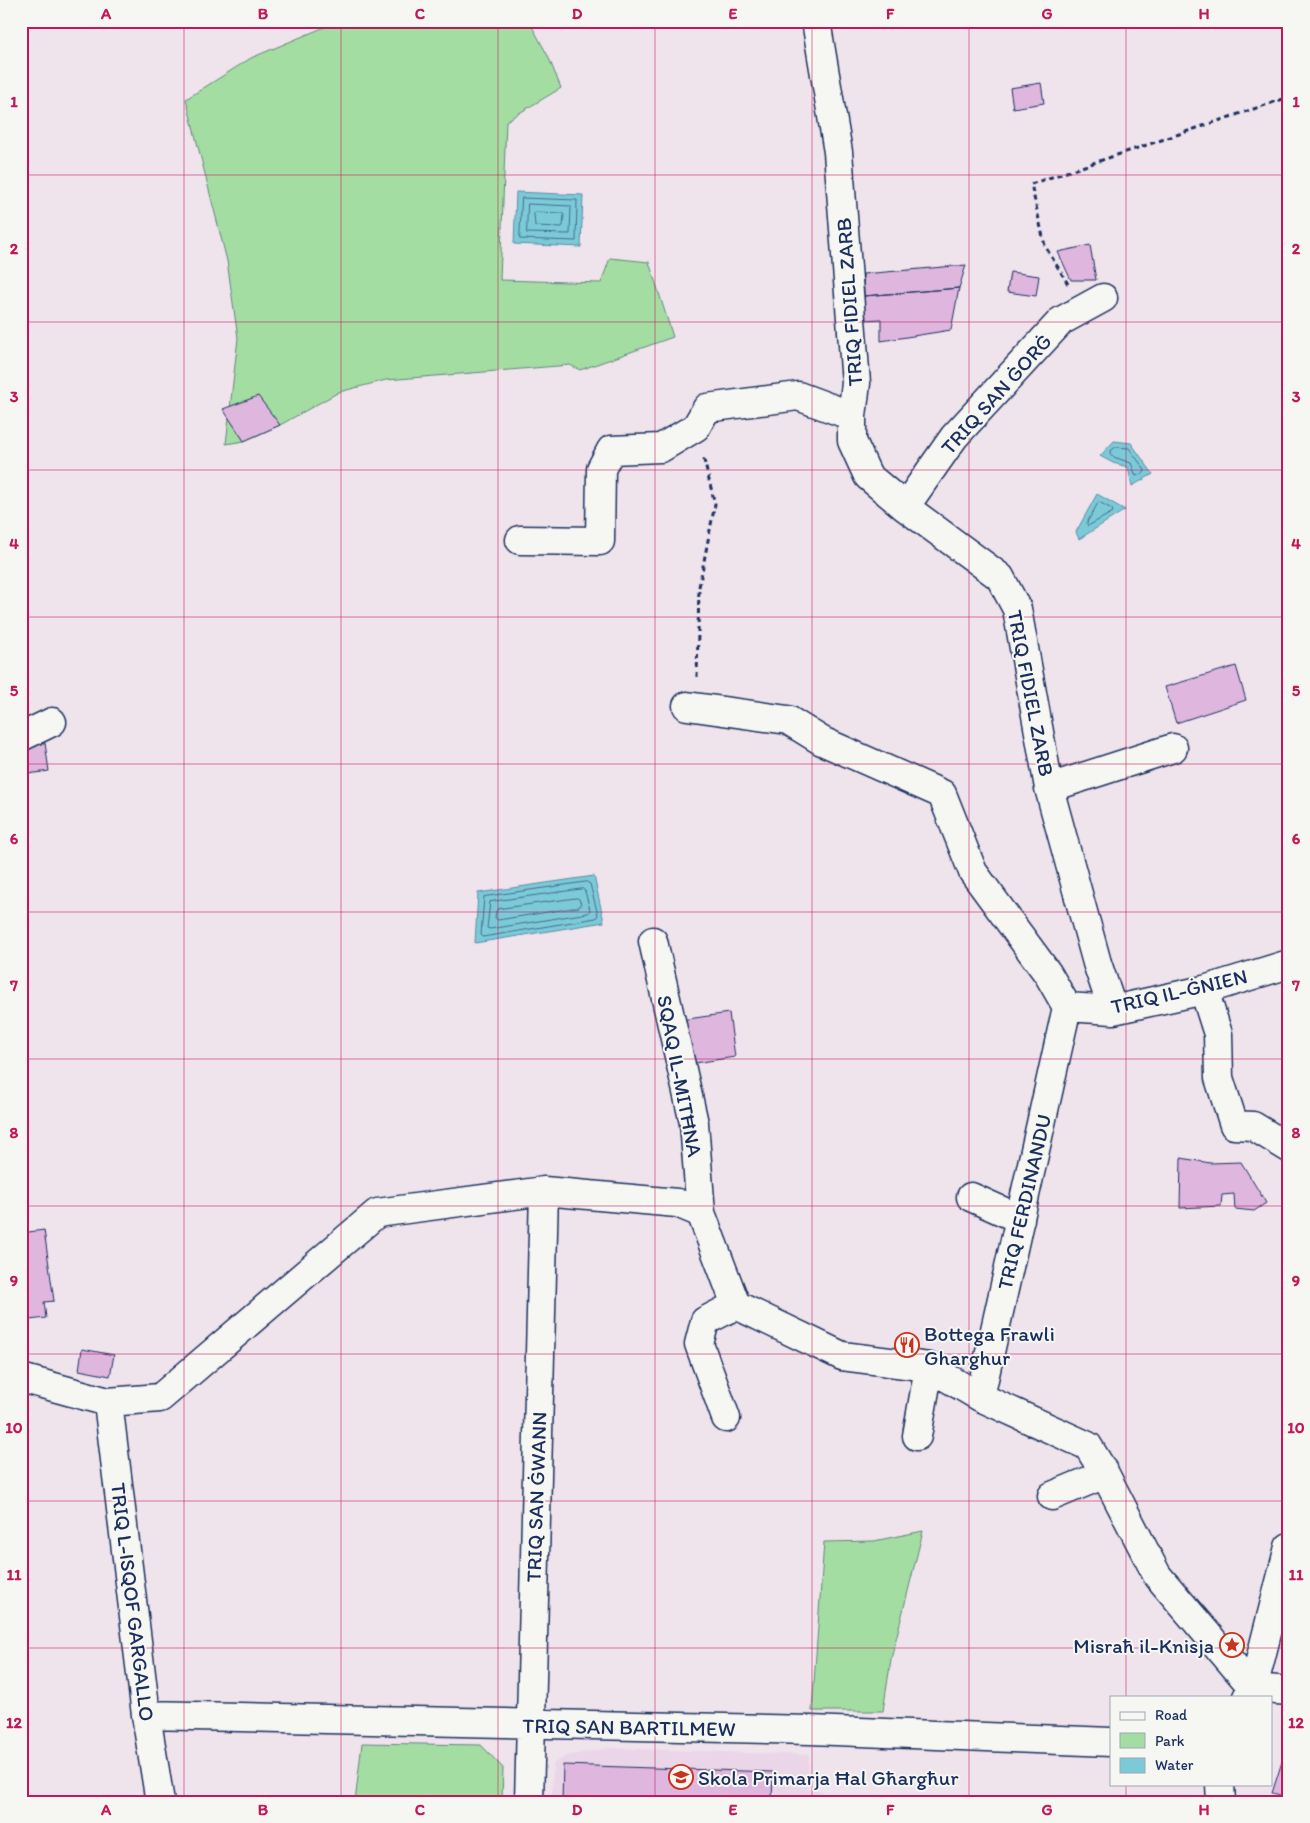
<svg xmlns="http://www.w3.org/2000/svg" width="1310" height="1823" viewBox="0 0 1310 1823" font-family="Itim,sans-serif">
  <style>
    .built { fill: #ead6e8 }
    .green { fill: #a4dda1; stroke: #608680 }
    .water { fill: #7ccad8; stroke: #558ca7 }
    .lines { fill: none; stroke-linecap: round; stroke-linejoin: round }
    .shore { stroke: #426d8f; stroke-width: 1 }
    .building { fill: #deb6de; stroke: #1b2f5e }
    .minor-casing { stroke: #1b2f5e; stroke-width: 31 }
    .path { stroke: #1b2f5e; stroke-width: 3; stroke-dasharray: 5 4; stroke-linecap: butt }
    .minor { stroke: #f6f6f2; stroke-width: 28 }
    .grid { fill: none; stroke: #c2185b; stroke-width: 1; stroke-opacity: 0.55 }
    .labels { text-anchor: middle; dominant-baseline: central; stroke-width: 4; stroke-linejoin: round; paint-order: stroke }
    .street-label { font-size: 21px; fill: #1b2f5e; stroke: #f6f6f2 }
    .poi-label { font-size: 21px; fill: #1b2f5e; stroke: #f6f6f2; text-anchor: start }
    .neatline { fill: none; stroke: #c2185b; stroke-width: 2 }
    .grid-label { font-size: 16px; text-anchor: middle; font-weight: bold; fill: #c2185b }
  </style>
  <rect width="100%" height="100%" fill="#efe3ec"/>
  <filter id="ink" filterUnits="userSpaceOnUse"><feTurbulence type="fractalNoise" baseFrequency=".02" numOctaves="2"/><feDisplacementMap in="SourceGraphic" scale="10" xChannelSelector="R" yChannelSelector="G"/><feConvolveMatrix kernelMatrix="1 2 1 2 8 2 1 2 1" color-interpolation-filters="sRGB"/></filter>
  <g filter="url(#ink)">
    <path class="built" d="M610 1748 809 1755 808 1790 823 1791 822 1802H552L553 1764 566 1756Z"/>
    <path class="green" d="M339 21H529L548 56 561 88 506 121 500 280 601 283 610 258 649 262 673 337 580 370 570 365 386 380 339 392 280 425 244 441 226 444 238 338 227 261 186 99 251 58Z
      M923 1531 891 1659 883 1711H812L824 1542 874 1541Z
      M362 1743 481 1745 503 1768 502 1802H355Z"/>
    <path class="water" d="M516 192 583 195 581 247 514 244Z
      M1114 441 1131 443 1153 474 1132 486 1128 467 1113 463 1100 456Z
      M1097 494 1125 510 1079 539 1076 532Z
      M594 876 604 922 475 943 478 893Z"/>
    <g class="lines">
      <path class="shore" d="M522 198 577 200 576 241 520 239Z
        M528 204 571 206 570 234 527 233Z
        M536 212 562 213 564 215 563 226 561 227 535 226 534 214Z
        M1116 447 1129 448 1145 470 1144 473 1136 476 1131 463 1111 456 1110 452Z
        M1099 502 1112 509 1113 512 1088 526 1087 523Z
        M587 882 590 884 598 915 596 918 483 937 481 935 484 897Z
        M583 889 585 891 590 910 588 913 490 929 487 928 490 902Z
        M577 898 579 899 581 904 579 907 498 920 495 918 496 911 498 909Z"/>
    </g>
    <path class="building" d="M1041 83 1044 103 1013 108 1010 88Z
      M1090 245 1096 280H1071L1058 252Z
      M966 265 959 288 864 296 863 274Z
      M1010 272 1039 276 1036 296 1007 292Z
      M959 288 951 330 881 341V319L865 320 864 296Z
      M258 396 280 425 244 441 223 409Z
      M1236 666 1246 700 1176 723 1165 687Z
      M45 743 49 771 21 775V745Z
      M729 1013 735 1057 688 1064 681 1020Z
      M1181 1158 1210 1163 1241 1162 1266 1203 1254 1211 1235 1209 1234 1194 1222 1195 1221 1206 1180 1208Z
      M44 1230 54 1301 44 1302 46 1318 21 1321V1233Z
      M82 1349 114 1355 110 1376 79 1370Z
      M1289 1740V1797L1272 1793Z
      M563 1765 773 1772 772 1802H562Z"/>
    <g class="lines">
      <defs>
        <path id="minor" d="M816 21 838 152 856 383 852 416V441L868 476 905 507 1000 577 1017 609 1049 788 1097 963 1113 1010
          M905 507 954 437 1061 321 1103 298
          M520 540 600 541 601 469 611 450 661 448 696 427 707 408 798 396 852 416
          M687 706 788 720 822 741 942 794 973 872 1048 974 1067 1007
          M21 737 52 722
          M1049 788 1173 748
          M653 941 694 1123 701 1213
          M1204 990 1218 1034 1219 1078 1234 1125 1253 1126 1289 1148
          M1067 1007 1113 1010 1204 990 1289 964
          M971 1197 1020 1219
          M21 1378 108 1402 160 1398 377 1213 544 1191 677 1203 701 1213 736 1305 842 1356 929 1367 980 1397 1088 1446 1105 1474 1157 1575 1253 1688
          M980 1397 1067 1007
          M108 1402 146 1715 160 1802
          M726 1418 699 1344 705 1321 736 1305
          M917 1436 929 1367
          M1052 1496 1105 1474
          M1253 1688 1289 1691
          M1247 1697 1253 1688 1289 1547
          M146 1715 810 1730 1111 1742
          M1220 1784 1221 1802
          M529 1802 544 1191"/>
      </defs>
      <use href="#minor" class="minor-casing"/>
      <path class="path" d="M1068 284 1045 246 1031 184 1289 97
        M697 677 699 587 715 504 703 456"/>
      <use href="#minor" class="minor"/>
    </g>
  </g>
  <path class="grid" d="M184 21V1802M341 21V1802M498 21V1802M655 21V1802M812 21V1802M969 21V1802M1126 21V1697M21 175H1289M21 322H1289M21 470H1289M21 617H1289M21 764H1289M21 912H1289M21 1059H1289M21 1206H1289M21 1354H1289M21 1501H1289M21 1648H1289M1126 1784V1802"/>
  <defs>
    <symbol id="restaurant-ring" viewBox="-11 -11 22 22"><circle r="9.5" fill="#f6f6f2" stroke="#c8321e" stroke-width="1.5"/><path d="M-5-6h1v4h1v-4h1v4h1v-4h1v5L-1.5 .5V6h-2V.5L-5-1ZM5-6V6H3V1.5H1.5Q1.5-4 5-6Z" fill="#c8321e"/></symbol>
    <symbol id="sight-ring" viewBox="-11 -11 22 22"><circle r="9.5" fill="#f6f6f2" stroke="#c8321e" stroke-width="1.5"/><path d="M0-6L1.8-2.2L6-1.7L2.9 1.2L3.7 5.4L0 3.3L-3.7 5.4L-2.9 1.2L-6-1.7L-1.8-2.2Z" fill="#c8321e"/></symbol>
    <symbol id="school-ring" viewBox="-11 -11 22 22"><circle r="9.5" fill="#f6f6f2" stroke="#c8321e" stroke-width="1.5"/><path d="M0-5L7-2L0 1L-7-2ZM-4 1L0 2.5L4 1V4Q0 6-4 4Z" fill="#c8321e"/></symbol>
  </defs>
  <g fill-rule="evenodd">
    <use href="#restaurant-ring" x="893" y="1331" width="28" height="28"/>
    <use href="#sight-ring" x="1218" y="1631" width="28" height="28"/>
    <use href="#school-ring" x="667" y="1763" width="28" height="28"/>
  </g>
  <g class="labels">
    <g class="street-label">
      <text transform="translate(849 302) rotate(-94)">TRIQ FIDIEL ZARB</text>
      <text transform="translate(996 394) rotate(-48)">TRIQ SAN ĠORĠ</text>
      <text transform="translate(1031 693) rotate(79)">TRIQ FIDIEL ZARB</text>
      <text transform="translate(1179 991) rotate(-13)">TRIQ IL-ĠNIEN</text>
      <text transform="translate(680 1076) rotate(79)">SQAQ IL-MITĦNA</text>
      <text transform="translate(1024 1202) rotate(-77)">TRIQ FERDINANDU</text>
      <text transform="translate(536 1497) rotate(-88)">TRIQ SAN ĠWANN</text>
      <text transform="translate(133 1602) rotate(83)">TRIQ L-ISQOF GARGALLO</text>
      <text transform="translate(629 1727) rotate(1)">TRIQ SAN BARTILMEW</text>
    </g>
    <g class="poi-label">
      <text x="924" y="1333">Bottega Frawli<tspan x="924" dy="24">Gharghur</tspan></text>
      <text x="1214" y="1645" text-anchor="end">Misraħ il-Knisja</text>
      <text x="698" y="1777">Skola Primarja Ħal Għargħur</text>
    </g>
  </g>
  <rect width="1310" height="1823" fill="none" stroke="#f6f6f2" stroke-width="55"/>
  <rect x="1110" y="1696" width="162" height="90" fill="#f6f6f2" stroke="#9ea6b7"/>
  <rect x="1120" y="1712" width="25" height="8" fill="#f6f6f2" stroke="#9ea6b7"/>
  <text x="1155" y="1720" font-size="15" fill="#1b2f5e">Road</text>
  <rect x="1120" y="1733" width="25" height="15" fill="#a4dda1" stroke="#9ea6b7"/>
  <text x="1155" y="1746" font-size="15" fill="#1b2f5e">Park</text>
  <rect x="1120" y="1758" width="25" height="15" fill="#7ccad8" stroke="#9ea6b7"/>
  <text x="1155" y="1770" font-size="15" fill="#1b2f5e">Water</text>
  <rect x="28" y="28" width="1254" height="1768" class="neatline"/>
  <g class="grid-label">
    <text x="106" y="19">A</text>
    <text x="263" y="19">B</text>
    <text x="420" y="19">C</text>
    <text x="577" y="19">D</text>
    <text x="733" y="19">E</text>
    <text x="890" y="19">F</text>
    <text x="1047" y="19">G</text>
    <text x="1204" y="19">H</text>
    <text x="14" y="107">1</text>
    <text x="1296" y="107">1</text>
    <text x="14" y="254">2</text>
    <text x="1296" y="254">2</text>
    <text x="14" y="402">3</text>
    <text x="1296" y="402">3</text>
    <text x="14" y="549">4</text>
    <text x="1296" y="549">4</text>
    <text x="14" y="696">5</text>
    <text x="1296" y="696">5</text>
    <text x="14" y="844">6</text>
    <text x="1296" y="844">6</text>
    <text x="14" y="991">7</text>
    <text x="1296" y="991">7</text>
    <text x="14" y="1138">8</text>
    <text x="1296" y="1138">8</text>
    <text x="14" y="1286">9</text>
    <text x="1296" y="1286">9</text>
    <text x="14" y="1433">10</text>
    <text x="1296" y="1433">10</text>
    <text x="14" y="1580">11</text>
    <text x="1296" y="1580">11</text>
    <text x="14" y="1728">12</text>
    <text x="1296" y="1728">12</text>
    <text x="106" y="1815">A</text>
    <text x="263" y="1815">B</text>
    <text x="420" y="1815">C</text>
    <text x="577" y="1815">D</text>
    <text x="733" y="1815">E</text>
    <text x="890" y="1815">F</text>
    <text x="1047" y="1815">G</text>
    <text x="1204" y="1815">H</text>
  </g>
</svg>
